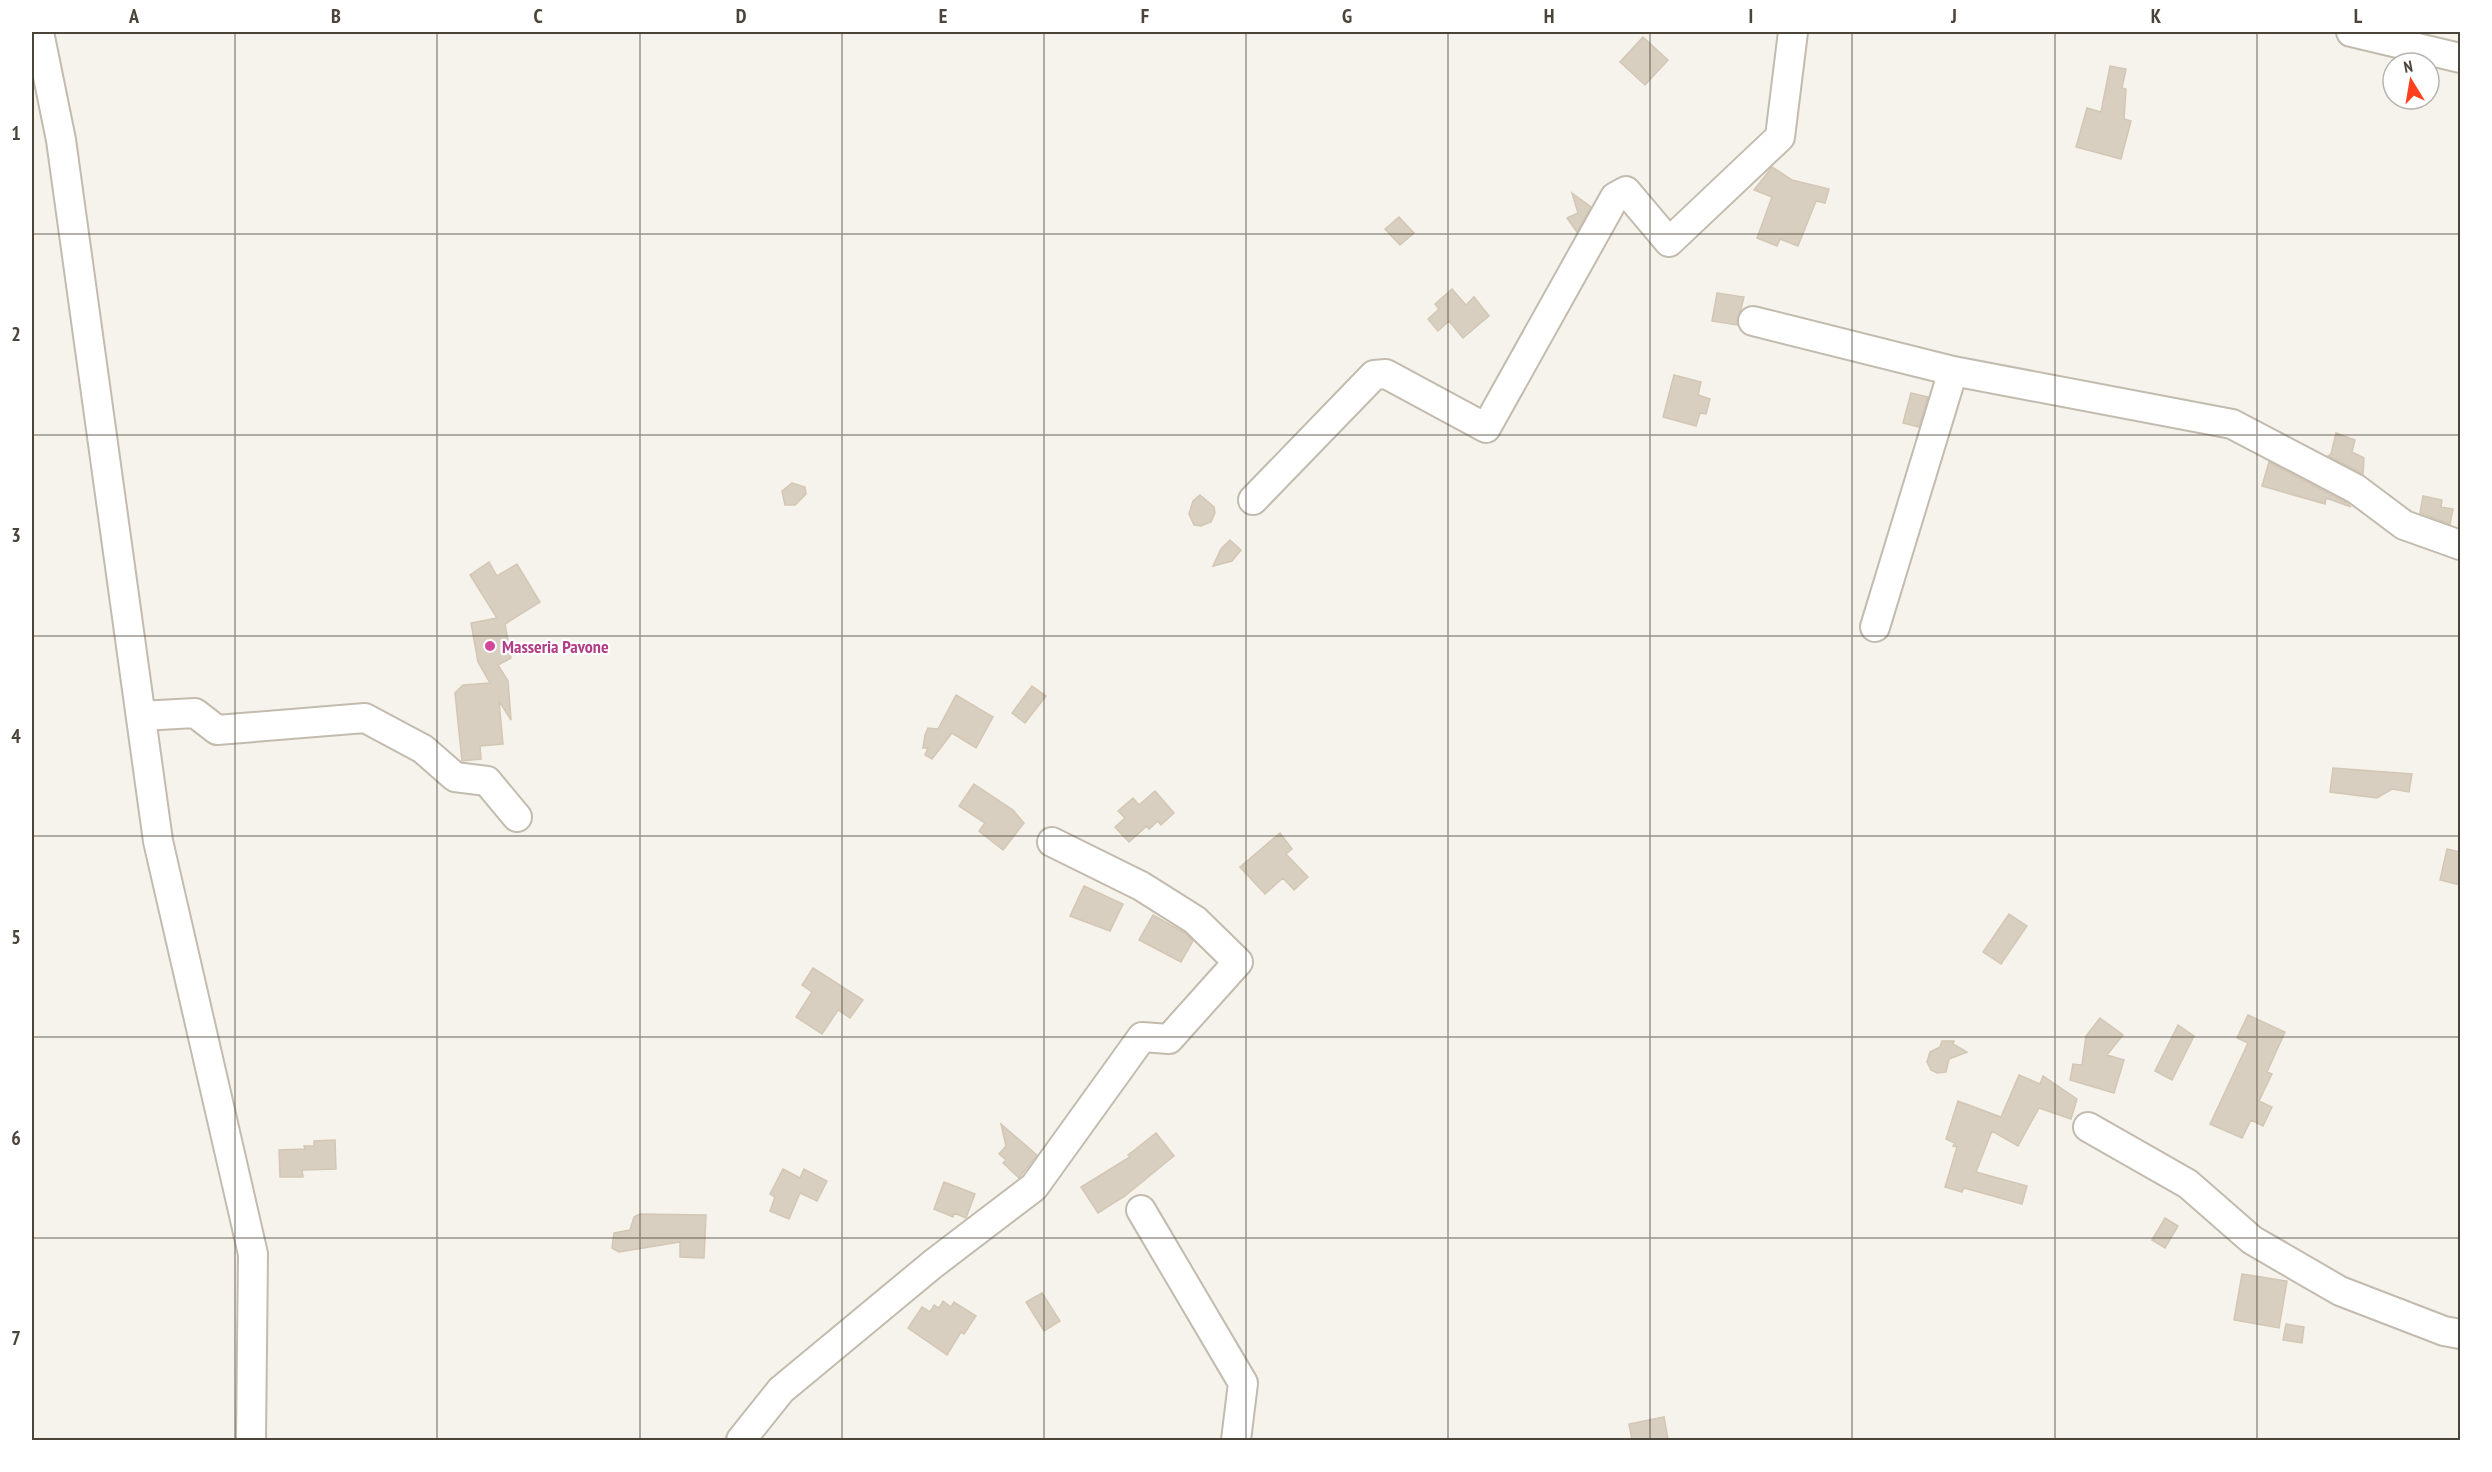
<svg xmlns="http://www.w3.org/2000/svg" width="2492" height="1472" viewBox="0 0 2492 1472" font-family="'PT Sans Narrow',sans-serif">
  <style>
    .building { fill: #d8cfc1; stroke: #d3c7b4; stroke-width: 1.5 }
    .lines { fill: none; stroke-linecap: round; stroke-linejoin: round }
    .minor-casing { stroke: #c2bbae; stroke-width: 32 }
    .minor { stroke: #fff; stroke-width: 28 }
    .grid { fill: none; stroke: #4b4439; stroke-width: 1.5; stroke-opacity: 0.55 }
    .hotel-dot { fill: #d1479c; stroke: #fff; stroke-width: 2 }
    .labels { text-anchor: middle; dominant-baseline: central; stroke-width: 4.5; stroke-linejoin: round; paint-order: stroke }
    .hotel-label { font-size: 18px; font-weight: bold; fill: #b23c85; stroke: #fff; text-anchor: start }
    .neatline { fill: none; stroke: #4b4439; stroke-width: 2 }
    .grid-label { font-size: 20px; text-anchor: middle; font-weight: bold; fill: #4b4439 }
  </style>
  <rect width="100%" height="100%" fill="#f6f3ec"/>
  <path class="building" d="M1643 37 1668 60 1645 85 1620 62Z
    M2110 66 2126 69 2122 88 2126 89 2124 119 2131 121 2121 159 2076 147 2087 108 2101 112Z
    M1772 167 1792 180 1829 189 1825 203 1816 201 1798 246 1780 239 1777 246 1757 238 1772 197 1754 190Z
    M1572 193 1591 207 1577 232 1567 218 1578 213Z
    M1399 217 1414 233 1400 245 1385 229Z
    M1452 289 1466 305 1474 297 1489 316 1463 338 1449 321 1438 331 1428 319 1439 309 1435 304Z
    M1717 293 1744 297 1737 325 1712 321Z
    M1674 375 1701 382 1698 395 1710 399 1706 414 1700 413 1696 426 1663 417Z
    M1911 393 1928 397 1919 427 1903 423Z
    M2336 433 2355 440 2352 452 2364 458 2363 474 2328 456 2331 454Z
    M2269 462 2347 503 2351 507 2326 498 2325 504 2262 486Z
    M792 483 805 487 806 494 795 505H785L782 491Z
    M1200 495 1214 507 1215 513 1211 522 1201 526 1194 525 1189 514 1193 501Z
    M2423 496 2442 500 2441 507 2453 509 2450 524 2420 513Z
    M1230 540 1241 550 1232 561 1213 566 1221 549Z
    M489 562 497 576 517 564 540 602 505 624 511 658 498 665 508 681 511 720 499 701 503 744 480 746 481 759 462 761 455 693 463 685 490 683 478 662 471 623 497 618 470 575Z
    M1032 686 1046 696 1025 723 1012 713Z
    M956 695 993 717 976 748 952 733 932 759 925 755 928 748H923L925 735 928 728 938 729Z
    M2333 768 2412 774 2409 792 2392 789 2377 798 2330 792Z
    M974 784 1013 810 1024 823 1003 850 979 831 985 823 959 806Z
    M1155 791 1174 813 1161 825 1158 821 1149 829 1147 826 1129 842 1115 827 1125 818 1118 811 1133 798 1139 805Z
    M1280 833 1292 849 1286 854 1308 877 1294 890 1283 878 1265 894 1240 867Z
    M2447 849 2460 852V885L2440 880Z
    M1084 886 1123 904 1110 931 1070 916Z
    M2009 914 2027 926 2001 964 1983 952Z
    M1153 915 1185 933 1193 941 1181 962 1139 940Z
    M813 968 863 1000 850 1018 838 1010 822 1034 796 1017 812 992 802 985Z
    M2248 1015 2285 1032 2267 1072 2272 1074 2259 1101 2272 1107 2263 1126 2251 1120 2242 1138 2210 1124 2248 1043 2237 1038Z
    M2100 1018 2123 1035 2107 1055 2124 1060 2114 1093 2070 1080 2073 1064 2082 1065 2086 1036Z
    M2178 1025 2194 1036 2172 1080 2155 1071Z
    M1942 1041H1954L1953 1044 1967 1052 1949 1059 1946 1072 1937 1073 1931 1070 1927 1062 1930 1052 1940 1047Z
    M2019 1075 2040 1084 2043 1076 2077 1099 2071 1119 2039 1108 2018 1146 1992 1131 1976 1172 2027 1186 2022 1204 1964 1188 1962 1192 1945 1187 1957 1147 1953 1146 1955 1143 1946 1139 1958 1101 2001 1117Z
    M1001 1124 1037 1155 1019 1178 1003 1163 1006 1160 999 1154 1006 1146Z
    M1156 1133 1174 1156 1125 1196 1098 1213 1081 1187 1130 1157 1128 1155Z
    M335 1140 336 1169 302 1170 303 1177H280L279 1150 305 1149 304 1146H314V1141Z
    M783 1169 800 1178 804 1169 827 1181 817 1201 800 1193 789 1219 770 1211 775 1197 770 1194Z
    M944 1182 975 1194 966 1218 954 1213 953 1217 934 1209Z
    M640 1214 706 1215 704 1258 680 1257V1242L619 1252 612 1248 614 1233 630 1230 634 1217Z
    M2165 1218 2178 1226 2165 1248 2152 1240Z
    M2242 1274 2287 1281 2279 1328 2234 1320Z
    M1042 1293 1060 1321 1044 1331 1026 1302Z
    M943 1301 951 1307 954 1302 976 1316 964 1334 961 1332 947 1355 908 1328 922 1307 930 1312 934 1305 939 1308Z
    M2286 1324 2304 1327 2302 1343 2283 1340Z
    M1664 1417 1668 1439 1632 1440 1629 1424Z"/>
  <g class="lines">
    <defs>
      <path id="minor" d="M39 32 61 140 158 841 253 1254 251 1440
        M2351 32 2460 58
        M1753 321 1953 371 2232 424 2356 489 2404 525 2460 545
        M1253 500 1374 375 1386 374 1486 428 1615 197 1626 191 1669 242 1780 137 1793 32
        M1875 627 1953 371
        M141 716 195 713 217 730 365 718 423 749 455 777 487 781 517 817
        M2088 1127 2188 1184 2252 1240 2340 1291 2444 1331 2460 1334
        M1141 1210 1243 1383 1236 1440
        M741 1440 781 1390 933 1264 1034 1187 1142 1037 1169 1039 1238 962 1195 920 1141 886 1052 842"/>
    </defs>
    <use href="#minor" class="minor-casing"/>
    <use href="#minor" class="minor"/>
  </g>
  <path class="grid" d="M235 32V1440M437 32V1440M640 32V1440M842 32V1440M1044 32V1440M1246 32V1440M1448 32V1440M1650 32V1440M1852 32V1440M2055 32V1440M2257 32V1440M32 234H2460M32 435H2460M32 636H2460M32 836H2460M32 1037H2460M32 1238H2460"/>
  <circle class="hotel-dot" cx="490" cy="646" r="6"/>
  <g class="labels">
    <g class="hotel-label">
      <text x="502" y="646">Masseria Pavone</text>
    </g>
  </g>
  <rect width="2492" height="1472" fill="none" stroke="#ffffff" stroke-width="66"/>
  <g transform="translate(2411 81) rotate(349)"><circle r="28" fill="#ffffff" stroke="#b7b4b0" stroke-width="1.5"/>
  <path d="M0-4.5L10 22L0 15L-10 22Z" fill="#fc3f1d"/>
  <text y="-9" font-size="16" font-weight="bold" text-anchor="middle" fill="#4b4439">N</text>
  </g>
  <rect x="33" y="33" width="2426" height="1406" class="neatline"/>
  <g class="grid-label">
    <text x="134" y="23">A</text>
    <text x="336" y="23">B</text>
    <text x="538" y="23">C</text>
    <text x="741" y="23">D</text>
    <text x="943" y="23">E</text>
    <text x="1145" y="23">F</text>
    <text x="1347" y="23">G</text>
    <text x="1549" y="23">H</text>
    <text x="1751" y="23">I</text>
    <text x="1954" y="23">J</text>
    <text x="2156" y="23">K</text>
    <text x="2358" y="23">L</text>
    <text x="16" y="140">1</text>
    <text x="16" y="341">2</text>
    <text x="16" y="542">3</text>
    <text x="16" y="743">4</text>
    <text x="16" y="944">5</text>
    <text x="16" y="1145">6</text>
    <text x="16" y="1345">7</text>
  </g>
</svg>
